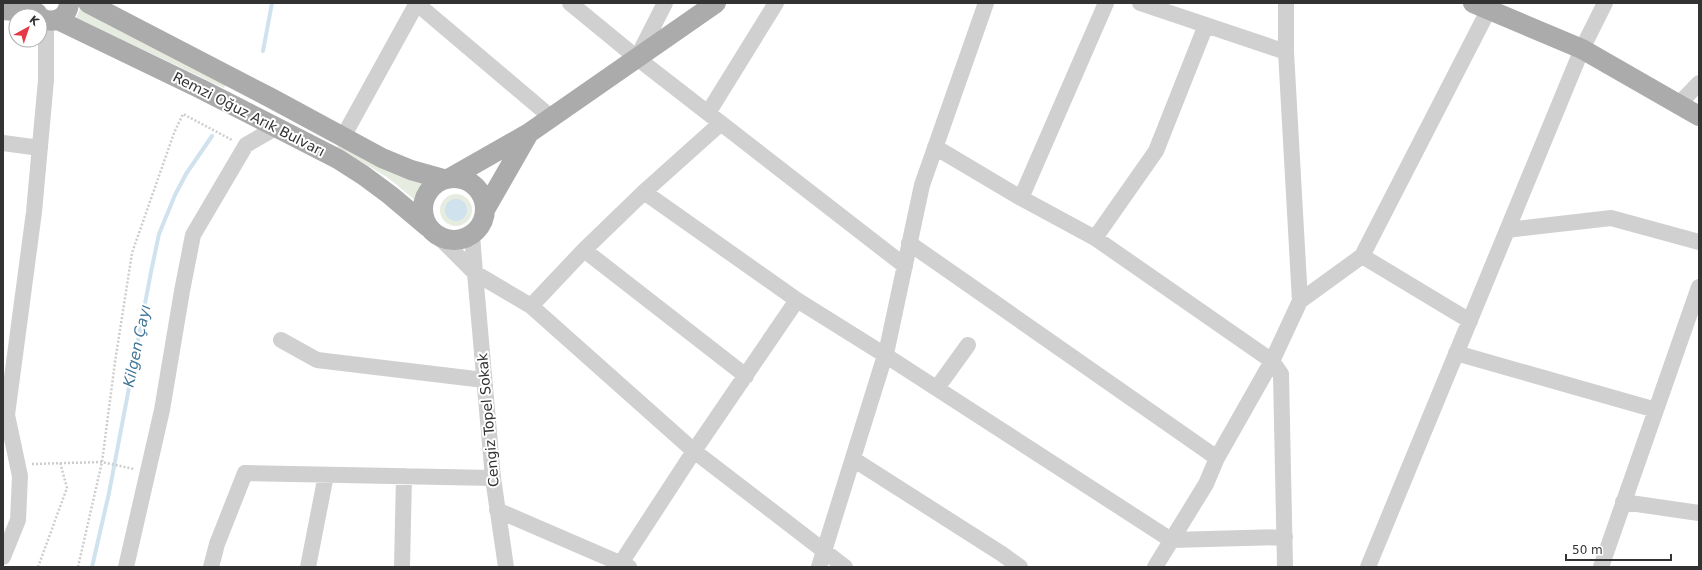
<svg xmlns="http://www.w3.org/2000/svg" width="1702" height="570" viewBox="0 0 1702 570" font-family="'DejaVu Sans',sans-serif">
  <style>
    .green { fill: #e6ecdf }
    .water { fill: #cfe2ee }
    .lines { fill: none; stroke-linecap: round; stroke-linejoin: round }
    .stream { stroke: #cfe2ee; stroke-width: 4 }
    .path { stroke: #cdcdcd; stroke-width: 2.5; stroke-dasharray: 2 2; stroke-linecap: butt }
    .minor { stroke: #d0d0d0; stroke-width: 16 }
    .major { stroke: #ababab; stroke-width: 20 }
    .labels { text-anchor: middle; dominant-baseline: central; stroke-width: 4; stroke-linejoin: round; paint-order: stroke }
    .street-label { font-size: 14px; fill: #333; stroke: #fff }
    .water-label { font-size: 15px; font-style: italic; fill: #3f7597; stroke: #fff }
  </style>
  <rect width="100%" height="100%" fill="#fff"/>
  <path class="green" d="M80 9 109 25 226 84 224 88 76 18Z
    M339 144 424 183 415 200 387 177 337 147Z
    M440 210a16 16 0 1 1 32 0a16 16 0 1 1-32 0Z"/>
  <path class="water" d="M445 210a11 11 0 1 1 22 0a11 11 0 1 1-22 0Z"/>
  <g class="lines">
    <path class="stream" d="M263 51 272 3
      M92 567 109 493 151 272 159 234 175 195 186 174 212 136"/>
    <path class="path" d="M32 464 102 462 134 469
      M38 567 67 488 60 462
      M78 567 102 462 115 362 132 253 174 133 183 114 232 140"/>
    <path class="minor" d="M416 3 552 118
      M570 3 637 58 905 266
      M1140 3 1286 52
      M637 58 665 3
      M1679 104 1699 83
      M708 113 776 3
      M343 137 417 3
      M3 143 40 148
      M935 147 1021 198 1095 238 1272 361 1281 374 1285 567
      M644 192 797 300 885 355 1171 540 1285 537
      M1021 198 1106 3
      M1507 230 1611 218 1699 242
      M436 234 475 273 472 235
      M1095 238 1156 151 1206 25
      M909 243 1217 458
      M584 250 746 376
      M1362 256 1470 321
      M475 273 531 306 694 451 845 567
      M475 273 493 478 506 567
      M1300 301 1362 256 1489 9
      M531 306 584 250 644 192 721 123
      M281 340 317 360 484 380
      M1456 353 1656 410
      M937 388 968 345
      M853 459 1002 554 1020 567
      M1623 502 1699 513
      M497 510 629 567
      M3 557 18 520 20 476 7 415 34 212 46 80V20
      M621 563 694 451 797 300
      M126 567 162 410 182 291 193 235 246 145 277 127
      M211 567 217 544 245 473 493 478
      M308 567 326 475
      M402 567 404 476
      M819 567 887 349 922 185 986 3
      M1155 567 1206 484 1217 458 1272 361 1300 301 1286 52V3
      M1368 567 1582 49 1605 3
      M1601 567 1699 287"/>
    <path class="major" d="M88 3 271 98 382 158 411 170 443 179
      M1473 3 1582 49 1699 116
      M3 10 37 13
      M40 17C52 25 68 19 69 3
      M58 20 201 89 338 159 363 175 390 195 428 227
      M529 133 716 3
      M423 209a31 31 0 1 1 62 0a31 31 0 1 1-62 0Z
      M450 178 529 133 486 208"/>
  </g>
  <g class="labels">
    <g class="street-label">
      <text transform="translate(249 114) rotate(27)">Remzi Oğuz Arık Bulvarı</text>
      <text transform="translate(488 420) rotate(-95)">Cengiz Topel Sokak</text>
    </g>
    <g class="water-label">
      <text transform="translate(137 346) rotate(-78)">Kilgen Çayı</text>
    </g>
  </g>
  <rect width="1702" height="570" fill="none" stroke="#333333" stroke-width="8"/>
  <g transform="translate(28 28) rotate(40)"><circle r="19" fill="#ffffff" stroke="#adadad"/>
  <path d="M0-3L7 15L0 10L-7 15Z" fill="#e63946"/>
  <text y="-6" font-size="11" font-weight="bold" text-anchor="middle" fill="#333333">K</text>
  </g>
  <path d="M1566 554v6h105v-6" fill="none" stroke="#333333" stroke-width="2"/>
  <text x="1572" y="554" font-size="12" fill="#333333" stroke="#ffffff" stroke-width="3" paint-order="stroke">50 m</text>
</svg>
